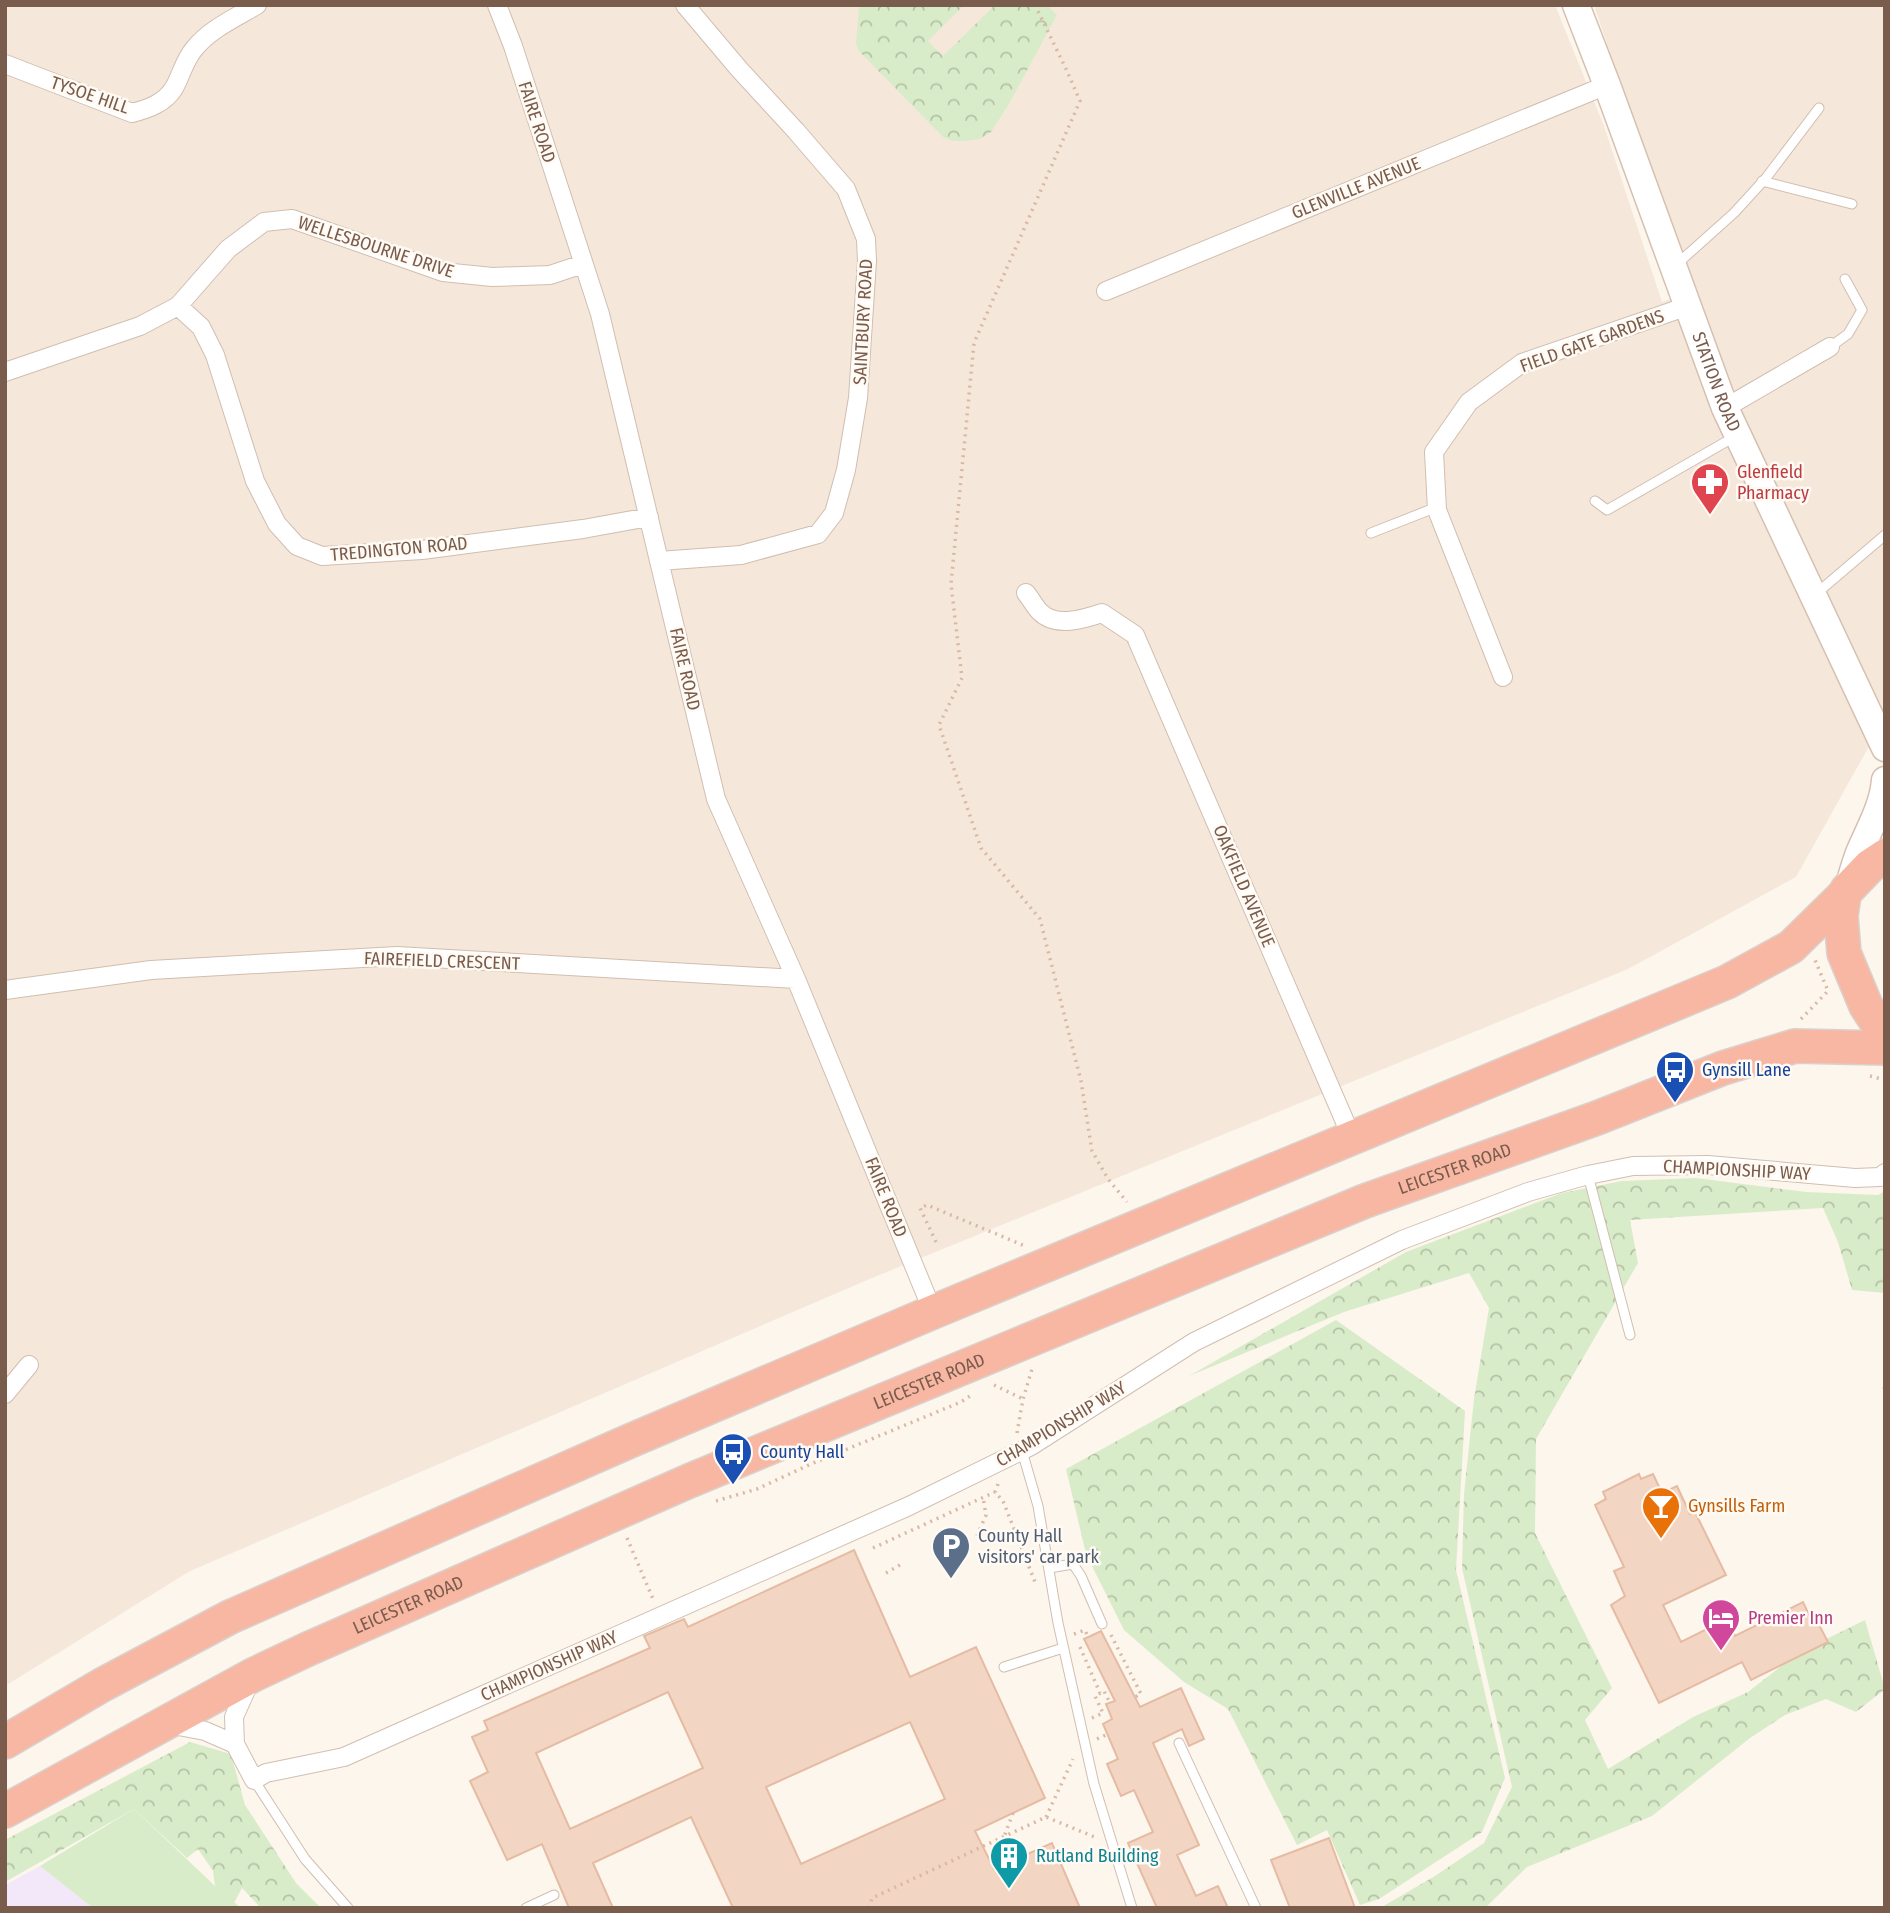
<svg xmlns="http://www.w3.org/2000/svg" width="1890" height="1913" viewBox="0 0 1890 1913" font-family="'Fira Sans Condensed',sans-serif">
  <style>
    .residential { fill: #f5e8da }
    .education { fill: #f3e8fa }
    .grass { fill: #d8ecc9 }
    .forest { fill: url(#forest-crowns) }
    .building { fill: #f3d5c3; stroke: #e6bba3; stroke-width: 2; fill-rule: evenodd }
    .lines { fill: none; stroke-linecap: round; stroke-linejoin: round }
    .lane-casing { stroke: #d1beb0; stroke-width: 11 }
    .street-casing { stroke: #d1beb0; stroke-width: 20 }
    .secondary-casing { stroke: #d6c0b0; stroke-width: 29 }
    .highway-casing { stroke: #dad1cd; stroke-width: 36 }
    .path { stroke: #d9b8a5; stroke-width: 3.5; stroke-dasharray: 2 5; stroke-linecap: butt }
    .lane { stroke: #fff; stroke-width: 9 }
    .street { stroke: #fff; stroke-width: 18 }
    .secondary { stroke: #fff; stroke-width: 26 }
    .highway { stroke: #f7b7a3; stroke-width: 33 }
    .labels { text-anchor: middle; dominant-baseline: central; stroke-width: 5; stroke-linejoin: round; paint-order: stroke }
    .street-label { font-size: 18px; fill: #7a5c4d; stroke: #fffaf3 }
    .health-label { font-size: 18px; fill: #be3a42; stroke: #fffaf3; text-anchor: start }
    .transit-label { font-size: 18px; fill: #164399; stroke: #fffaf3; text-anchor: start }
    .food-label { font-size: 18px; fill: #c56008; stroke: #fffaf3; text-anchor: start }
    .service-label { font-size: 18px; fill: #4e5e75; stroke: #fffaf3; text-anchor: start }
    .hotel-label { font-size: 18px; fill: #b23c85; stroke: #fffaf3; text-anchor: start }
    .culture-label { font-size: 18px; fill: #0d838f; stroke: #fffaf3; text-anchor: start }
  </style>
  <defs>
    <pattern id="forest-crowns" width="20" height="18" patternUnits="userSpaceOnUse" patternTransform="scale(1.75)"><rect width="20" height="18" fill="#d8ecc9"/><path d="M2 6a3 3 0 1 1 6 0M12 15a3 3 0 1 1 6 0" fill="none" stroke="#b4c2a5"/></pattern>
  </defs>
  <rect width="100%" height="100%" fill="#fdf6ec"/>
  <path class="residential" d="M5 5H1555L1604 126 1662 302 1689 292 1594 5H1885V735L1877 732 1796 877 1628 969 872 1278 190 1571 5 1686Z"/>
  <path class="education" d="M40 1866 93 1908H5V1885Z"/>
  <path class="grass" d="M134 1809 215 1886 241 1908H93L40 1866Z"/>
  <path class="forest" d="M859 5H964L928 41 943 56 995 5H1047L1057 15 1009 104 991 132 980 139 964 141H952L943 137 858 50 856 43Z
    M1696 1178 1806 1192 1878 1195 1885 1191V1293L1852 1290 1838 1242 1823 1208 1630 1220 1638 1263 1536 1439 1535 1533 1612 1688 1585 1720 1608 1769 1693 1717 1748 1692 1798 1653 1865 1620 1885 1689 1856 1712 1826 1699 1785 1715 1750 1738 1652 1816 1527 1867 1485 1908H1380L1435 1876 1484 1843 1512 1787 1462 1568 1464 1494 1474 1399 1489 1308 1469 1273 1344 1312 1189 1376 1406 1252 1562 1193 1622 1181Z
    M1336 1320 1465 1411 1456 1570 1505 1778 1482 1832 1379 1899 1360 1905 1327 1830 1297 1845 1228 1709 1184 1682 1124 1630 1086 1554 1066 1469Z
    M190 1742 231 1754 245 1805 296 1883 321 1908H261L242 1888 234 1903 215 1886 213 1871 198 1849 187 1858 134 1809 5 1882V1840Z"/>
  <path class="building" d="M1639 1474 1641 1479 1653 1474 1662 1493 1677 1486 1690 1514 1695 1512 1726 1575 1663 1605 1681 1642 1727 1619 1735 1636 1803 1602 1811 1619 1815 1617 1828 1642 1751 1680 1742 1662 1659 1703 1611 1605 1625 1596 1614 1571 1624 1567 1595 1505 1606 1499 1603 1492Z
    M854 1550 910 1677 976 1647 1045 1798 975 1831 994 1869 1052 1843 1080 1908H733L691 1817 593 1863 613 1908H569L542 1844 507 1860 470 1781 488 1772 472 1737 488 1730 484 1721 650 1648 644 1636 684 1619 688 1627ZM668 1692 703 1768 570 1829 536 1753ZM910 1722 945 1799 801 1864 766 1787Z
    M1101 1631 1140 1707 1181 1688 1204 1739 1189 1746 1182 1729 1153 1743 1199 1845 1177 1855 1196 1896 1218 1886 1228 1908H1157L1128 1843 1153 1832 1134 1790 1121 1796 1107 1764 1118 1759 1103 1724 1112 1719 1106 1704 1115 1701 1084 1639Z
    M1329 1838 1355 1908H1290L1271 1860Z"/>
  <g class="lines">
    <defs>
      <path id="lane" d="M1762 181 1852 204
        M1677 264 1734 213 1766 178 1819 108
        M1830 347 1848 334 1862 310 1845 279
        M1595 501 1607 510 1736 436
        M1371 533 1437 507
        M1817 593 1885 535
        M1588 1175 1630 1335
        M1022 1451 1038 1506 1058 1623 1094 1784 1132 1908
        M1049 1568 1073 1564 1081 1576 1102 1624
        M1004 1667 1063 1648
        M1179 1743 1256 1908
        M254 1780 305 1859 348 1908
        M526 1908 554 1895"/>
      <path id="street" d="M497 5 513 46 600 314 716 799 796 979 933 1312
        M5 64 132 113C148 109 165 103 174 88 181 76 184 61 194 49 210 29 235 18 257 5
        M1106 291 1607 85
        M178 306 201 327 215 355 255 481 277 524 297 546 322 556 422 550 583 529 649 517
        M5 372 140 326 178 306 228 249 264 222 292 219 443 272 492 277 550 275 583 264
        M1725 408 1830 347
        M659 561 741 555 818 534 834 513 846 470 858 398 867 261 866 239 846 189 796 131 739 69 685 5
        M1026 593C1031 599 1035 607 1040 612 1056 628 1084 619 1102 613L1135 635 1352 1138
        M1503 677 1437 510 1434 452 1469 402 1522 363 1688 306
        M5 990 151 970 397 956 796 979
        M5 1394 29 1365
        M250 1681 234 1717 235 1744 254 1780 266 1773 344 1757 909 1506 1031 1446 1194 1342 1402 1240 1528 1192 1588 1175 1633 1166 1708 1165 1855 1178 1880 1177 1885 1173
        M168 1724 205 1731 235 1744"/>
      <g id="secondary">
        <path id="s1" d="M1576 5 1607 85 1725 408 1885 748"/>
        <path d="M1849 885C1852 874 1855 864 1859 853 1869 829 1883 806 1885 780"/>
      </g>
      <g id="highway">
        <path d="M1885 856 1870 866 1847 890 1844 895 1841 916 1844 953 1866 1006 1885 1035"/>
        <path d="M5 1742 102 1685 230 1617 632 1440 933 1312 1727 982 1791 947 1844 895"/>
        <path id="s2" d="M5 1811 253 1675 308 1649 689 1481 1365 1201 1597 1118 1723 1068 1795 1046 1885 1048"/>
      </g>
    </defs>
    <use href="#lane" class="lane-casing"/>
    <use href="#street" class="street-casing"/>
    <use href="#secondary" class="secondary-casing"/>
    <use href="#highway" class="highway-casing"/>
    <path class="path" d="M1035 5 1067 71 1080 101 974 343 951 584 962 678 939 725 981 848 1040 919 1081 1081 1092 1151 1108 1179 1127 1202
      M1801 1019 1828 991 1815 960
      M1870 1076 1885 1080
      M936 1242 920 1208 927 1205 1025 1246
      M994 1385 1023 1399
      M1883 1387 1885 1388
      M1017 1433 1023 1399 1032 1369
      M998 1484 995 1492 1003 1501 1035 1582
      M716 1501 757 1489 811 1464 961 1402 973 1394
      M977 1536 986 1515 983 1497
      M627 1538 653 1599
      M873 1548 995 1492
      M886 1573 900 1565 904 1567
      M1074 1634 1085 1630 1088 1637
      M1111 1635 1141 1694 1135 1697
      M1080 1647 1100 1693
      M1092 1718 1103 1713 1095 1696 1104 1691 1110 1703
      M1097 1739 1108 1734
      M1013 1813 1004 1837 1014 1858
      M1046 1817 1073 1759
      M869 1908 872 1898 1046 1817 1097 1838"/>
    <use href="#lane" class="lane"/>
    <use href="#street" class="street"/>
    <use href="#secondary" class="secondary"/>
    <use href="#highway" class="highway"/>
  </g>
  <defs>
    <symbol id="pharmacy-pin" viewBox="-11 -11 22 30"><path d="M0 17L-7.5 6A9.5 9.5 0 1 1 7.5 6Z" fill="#e0444e" stroke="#fffaf3"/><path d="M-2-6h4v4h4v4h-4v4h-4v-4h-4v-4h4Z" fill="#fff"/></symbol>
    <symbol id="bus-pin" viewBox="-11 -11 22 30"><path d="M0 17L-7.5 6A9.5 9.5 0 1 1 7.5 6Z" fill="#1a4fb4" stroke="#fffaf3"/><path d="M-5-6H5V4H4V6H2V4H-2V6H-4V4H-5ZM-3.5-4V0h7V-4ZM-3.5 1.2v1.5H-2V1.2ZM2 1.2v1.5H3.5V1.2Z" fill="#fff"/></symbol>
    <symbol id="bar-pin" viewBox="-11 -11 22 30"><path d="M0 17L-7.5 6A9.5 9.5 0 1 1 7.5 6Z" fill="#e8710a" stroke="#fffaf3"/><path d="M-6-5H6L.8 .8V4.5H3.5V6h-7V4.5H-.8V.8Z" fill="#fff"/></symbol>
    <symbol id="parking-pin" viewBox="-11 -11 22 30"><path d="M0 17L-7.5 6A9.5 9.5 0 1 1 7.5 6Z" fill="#5c6f8a" stroke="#fffaf3"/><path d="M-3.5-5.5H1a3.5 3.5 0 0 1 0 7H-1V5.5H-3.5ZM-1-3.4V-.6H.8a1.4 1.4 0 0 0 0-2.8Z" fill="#fff"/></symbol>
    <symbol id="hotel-pin" viewBox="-11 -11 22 30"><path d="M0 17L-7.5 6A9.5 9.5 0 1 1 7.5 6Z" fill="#d1479c" stroke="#fffaf3"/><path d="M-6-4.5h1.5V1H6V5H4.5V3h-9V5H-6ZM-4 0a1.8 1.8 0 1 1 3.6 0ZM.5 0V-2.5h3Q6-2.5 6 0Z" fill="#fff"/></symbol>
    <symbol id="building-pin" viewBox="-11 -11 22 30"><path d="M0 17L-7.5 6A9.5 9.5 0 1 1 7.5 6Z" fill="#0f9aa8" stroke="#fffaf3"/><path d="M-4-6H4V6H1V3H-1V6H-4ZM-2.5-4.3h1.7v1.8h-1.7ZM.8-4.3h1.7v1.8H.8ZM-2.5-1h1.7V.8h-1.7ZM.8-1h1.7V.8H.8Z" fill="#fff"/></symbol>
  </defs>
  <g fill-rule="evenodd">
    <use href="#pharmacy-pin" x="1688" y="460" width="44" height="60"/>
    <use href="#bus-pin" x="1653" y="1048" width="44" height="60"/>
    <use href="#bus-pin" x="711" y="1430" width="44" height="60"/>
    <use href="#bar-pin" x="1639" y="1484" width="44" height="60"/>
    <use href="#parking-pin" x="929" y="1524" width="44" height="60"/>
    <use href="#hotel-pin" x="1699" y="1596" width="44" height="60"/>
    <use href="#building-pin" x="987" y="1834" width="44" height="60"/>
  </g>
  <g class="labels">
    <g class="street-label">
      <text transform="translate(90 95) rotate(19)">TYSOE HILL</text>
      <text transform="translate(537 122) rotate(72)">FAIRE ROAD</text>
      <text transform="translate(1356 188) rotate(-22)">GLENVILLE AVENUE</text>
      <text transform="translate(376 247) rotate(18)">WELLESBOURNE DRIVE</text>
      <text transform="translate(863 322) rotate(-87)">SAINTBURY ROAD</text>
      <text transform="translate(1592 341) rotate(-20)">FIELD GATE GARDENS</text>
      <text stroke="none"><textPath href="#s1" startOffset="402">STATION ROAD</textPath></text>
      <text transform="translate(399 549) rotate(-5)">TREDINGTON ROAD</text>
      <text transform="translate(685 669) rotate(77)">FAIRE ROAD</text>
      <text transform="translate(1244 886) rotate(67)">OAKFIELD AVENUE</text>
      <text transform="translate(442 961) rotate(2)">FAIREFIELD CRESCENT</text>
      <text stroke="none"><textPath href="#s2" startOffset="1587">LEICESTER ROAD</textPath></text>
      <text transform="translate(1737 1170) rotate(3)">CHAMPIONSHIP WAY</text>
      <text transform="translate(886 1197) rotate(68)">FAIRE ROAD</text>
      <text stroke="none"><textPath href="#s2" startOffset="1020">LEICESTER ROAD</textPath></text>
      <text transform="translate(1061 1424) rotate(-31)">CHAMPIONSHIP WAY</text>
      <text stroke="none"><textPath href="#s2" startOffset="453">LEICESTER ROAD</textPath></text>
      <text transform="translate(549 1666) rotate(-24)">CHAMPIONSHIP WAY</text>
    </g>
    <g class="health-label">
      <text x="1737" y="472">Glenfield<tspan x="1737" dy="21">Pharmacy</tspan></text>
    </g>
    <g class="transit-label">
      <text x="1702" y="1070">Gynsill Lane</text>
      <text x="760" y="1452">County Hall</text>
    </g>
    <g class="food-label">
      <text x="1688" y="1506">Gynsills Farm</text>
    </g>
    <g class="service-label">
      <text x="978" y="1536">County Hall<tspan x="978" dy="21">visitors' car park</tspan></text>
    </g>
    <g class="hotel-label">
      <text x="1748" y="1618">Premier Inn</text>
    </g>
    <g class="culture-label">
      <text x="1036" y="1856">Rutland Building</text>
    </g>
  </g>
  <rect width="1890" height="1913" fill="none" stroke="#7a5c4d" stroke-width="14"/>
</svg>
